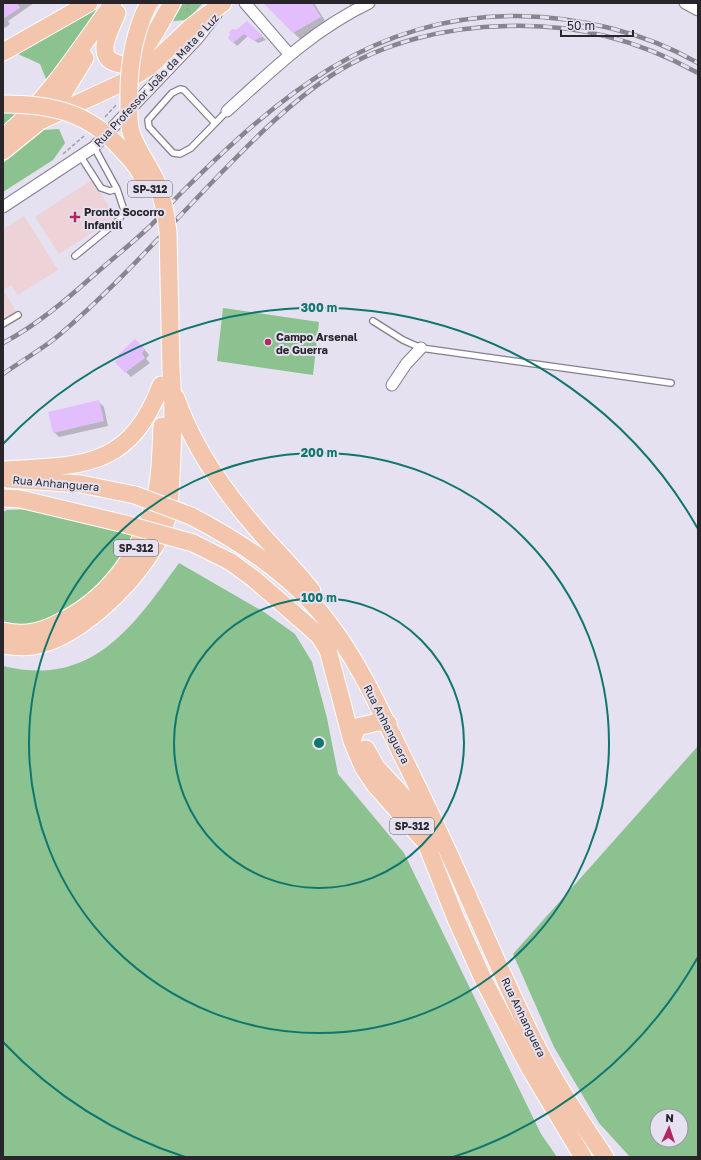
<svg xmlns="http://www.w3.org/2000/svg" width="701" height="1160" viewBox="0 0 701 1160" font-family="'Golos Text',sans-serif">
  <style>
    .medical { fill: #edd2d7 }
    .green { fill: #8bc290; fill-rule: evenodd }
    .shadow { fill: #0003 }
    .building { fill: #e3befd }
    .lines { fill: none; stroke-linecap: round; stroke-linejoin: round }
    .lane-casing { stroke: #837f8c; stroke-width: 8 }
    .street-casing { stroke: #837f8c; stroke-width: 13 }
    .primary-casing { stroke: #fff; stroke-width: 19 }
    .path { stroke: #a29faa; stroke-width: 1.5; stroke-dasharray: 4 2; stroke-linecap: butt }
    .lane { stroke: #fff; stroke-width: 5.5 }
    .street { stroke: #fff; stroke-width: 11 }
    .primary { stroke: #f2c5ac; stroke-width: 17 }
    .rail-casing { stroke: #88858f; stroke-width: 4.5 }
    .rail { stroke: #e5e1f0; stroke-width: 3; stroke-dasharray: 9; stroke-linecap: butt }
    .primary-bridge-casing { stroke: #fff; stroke-width: 19; stroke-linecap: butt }
    .primary-bridge { stroke: #f2c5ac; stroke-width: 17 }
    .ring { fill: none; stroke: #0f766e; stroke-width: 2 }
    .poi-dot { fill: #b22661; stroke: #e5e1f0; stroke-width: 1.5 }
    .labels { text-anchor: middle; dominant-baseline: central; stroke-width: 4; stroke-linejoin: round; paint-order: stroke }
    .shield { fill: #e5e1f0; stroke: #615e66; stroke-width: 1 }
    .shield-label { font-size: 10px; font-weight: bold; fill: #28262b }
    .street-label { font-size: 11px; fill: #28262b; stroke: #e5e1f0 }
    .poi-label { font-size: 11px; font-weight: bold; fill: #28262b; stroke: #e5e1f0; text-anchor: start }
    .centre { fill: #0f766e; stroke: #e5e1f0; stroke-width: 2 }
    .ring-label { font-size: 12px; text-anchor: middle; font-weight: bold; fill: #0f766e; stroke: #e5e1f0; stroke-width: 4; stroke-linejoin: round; paint-order: stroke }
  </style>
  <rect width="100%" height="100%" fill="#e5e1f0"/>
  <path class="medical" d="M92 180 116 217 59 254 35 217Z
    M24 216 58 270 18 295 11 285 3 290V229Z
    M3 290 17 313 3 321Z"/>
  <path class="green" d="M107 3 48 84 40 64 18 54Z
    M183 3H203L187 20 173 21Z
    M19 110 10 126 3 131V112Z
    M59 129 65 143 53 160 3 192V163L43 130Z
    M223 308 319 322 313 375 217 361Z
    M30 509 137 535 103 587 37 627 10 626 3 623V512L7 510Z
    M179 563 264 612 295 634 312 662 327 718 338 774 404 853 541 1134 557 1157H3V666C92 688 133 627 179 563Z
    M698 746V1157H630L599 1123 554 1047 513 954ZM657 1116H681V1140H657Z"/>
  <path class="shadow" d="M3 3H34L8 21 10 24 5 28 3 26Z
    M269 3H314L327 24 300 39 266 5Z
    M348 3H358L351 6Z
    M247 22 266 40 258 43 248 36 237 46 229 38Z
    M141 345 149 355 146 359 150 363 131 377 126 372Z
    M98 401 104 407 108 426 59 437 54 432Z"/>
  <path class="building" d="M3 3H17L20 8 3 19Z
    M263 3H312L321 17 293 33Z
    M247 21 263 36 254 41 244 34 233 43 228 38 230 35 229 32 233 29 236 30Z
    M135 339 145 349 142 353 145 358 125 373 115 362 119 358 118 355Z
    M99 400 104 421 53 433 48 412Z"/>
  <g class="lines">
    <defs>
      <path id="lane" d="M215 123 184 90 180 89 172 93 148 120 149 127 173 153 180 154 191 148 227 111
        M81 157 101 188 110 191 117 189
        M75 256 119 220 124 210 117 189 94 147
        M373 321 403 340 421 348 671 383
        M3 324 18 315"/>
      <path id="street" d="M245 3 290 55
        M685 3 698 10
        M227 111C271 71 314 29 369 3
        M3 207 94 147 197 39 216 15
        M392 385 406 364 421 348"/>
      <path id="primary" d="M117 13C112 27 93 56 116 63 122 65 128 66 133 61 150 46 161 22 172 3
        M3 52 89 3
        M43 118 64 92 85 58
        M6 135C48 100 81 47 113 3
        M3 151 40 121 128 80 149 67 191 27 223 3
        M176 398C193 447 224 491 257 529 275 550 295 569 312 591
        M3 470C82 465 129 470 161 385
        M7 479 81 484 135 495
        M3 498 20 499 125 524
        M191 516C239 541 289 573 324 617 356 657 377 703 399 749 417 785 434 821 451 858 479 920 505 983 535 1043 555 1083 580 1120 605 1157
        M193 543 231 562 254 579 307 625 319 636 328 650 352 741 363 767 375 785 426 843 456 919 484 981 529 1067 583 1157
        M3 631C26 637 44 631 64 620 114 594 146 544 157 490 161 470 161 447 162 426
        M3 645C16 647 30 648 42 644 89 631 154 566 167 518 170 505 170 489 171 476 173 441 174 405 171 369
        M352 741 357 727 378 722 388 723
        M366 749 376 767 431 826"/>
    </defs>
    <use href="#lane" class="lane-casing"/>
    <use href="#street" class="street-casing"/>
    <use href="#primary" class="primary-casing"/>
    <path class="path" d="M187 12 188 3
      M105 117 116 105
      M63 154 84 136"/>
    <use href="#lane" class="lane"/>
    <use href="#street" class="street"/>
    <use href="#primary" class="primary"/>
    <defs>
      <path id="rail" d="M3 343C37 325 66 300 94 275 112 259 130 245 147 229 159 218 169 205 181 193 279 96 372 15 518 16 580 17 644 32 698 63
        M3 374C21 361 41 350 58 336 117 286 169 226 223 171 257 136 291 102 332 75 383 42 447 27 507 26 577 24 636 39 698 73"/>
    </defs>
    <use href="#rail" class="rail-casing"/>
    <use href="#rail" class="rail"/>
    <defs>
      <path id="primary-bridge" d="M149 3C133 34 128 70 129 104 129 114 128 125 132 135 138 152 149 165 156 181 163 197 166 214 168 232L171 369
        M3 104C51 104 89 112 122 150 129 157 136 165 141 174
        M135 495 191 516
        M125 524 193 543"/>
    </defs>
    <use href="#primary-bridge" class="primary-bridge-casing"/>
    <use href="#primary-bridge" class="primary-bridge"/>
  </g>
  <g class="ring">
    <circle cx="319" cy="743" r="145"/>
    <circle cx="319" cy="743" r="290"/>
    <path d="M698 957A435 435 0 0 1 453 1157M185 1157A435 435 0 0 1 3 1042M3 444A435 435 0 0 1 698 529"/>
  </g>
  <g class="poi-dot">
    <path d="M73 211h4v4h4v4h-4v4h-4v-4h-4v-4h4z"/>
    <circle cx="268" cy="342" r="4"/>
  </g>
  <g class="labels">
    <g class="shield">
      <rect x="128" y="181" width="44" height="16" rx="3"/>
      <rect x="114" y="540" width="44" height="16" rx="3"/>
      <rect x="390" y="818" width="44" height="16" rx="3"/>
    </g>
    <g class="shield-label">
      <text x="150" y="189">SP-312</text>
      <text x="136" y="548">SP-312</text>
      <text x="412" y="826">SP-312</text>
    </g>
    <g class="street-label">
      <text transform="translate(156 80) rotate(-47)">Rua Professor João da Mata e Luz</text>
      <text transform="translate(56 483) rotate(5)">Rua Anhanguera</text>
      <text transform="translate(387 724) rotate(63)">Rua Anhanguera</text>
      <text transform="translate(524 1017) rotate(64)">Rua Anhanguera</text>
    </g>
    <g class="poi-label">
      <text x="84" y="211">Pronto Socorro<tspan x="84" dy="13">Infantil</tspan></text>
      <text x="276" y="336">Campo Arsenal<tspan x="276" dy="13">de Guerra</tspan></text>
    </g>
  </g>
  <circle cx="319" cy="743" r="6" class="centre"/>
  <g class="ring-label">
    <text x="319" y="312">300 m</text>
    <text x="319" y="457">200 m</text>
    <text x="319" y="602">100 m</text>
  </g>
  <rect width="701" height="1160" fill="none" stroke="#28262b" stroke-width="8"/>
  <g transform="translate(669 1128) rotate(3)"><circle r="19" fill="#e5e1f0" stroke="#9996a1"/>
  <path d="M0-3L7 15L0 10L-7 15Z" fill="#b22661"/>
  <text y="-6" font-size="11" font-weight="bold" text-anchor="middle" fill="#28262b">N</text>
  </g>
  <path d="M561 30v6h72v-6" fill="none" stroke="#28262b" stroke-width="2"/>
  <text x="567" y="30" font-size="12" fill="#28262b" stroke="#e5e1f0" stroke-width="3" paint-order="stroke">50 m</text>
</svg>
